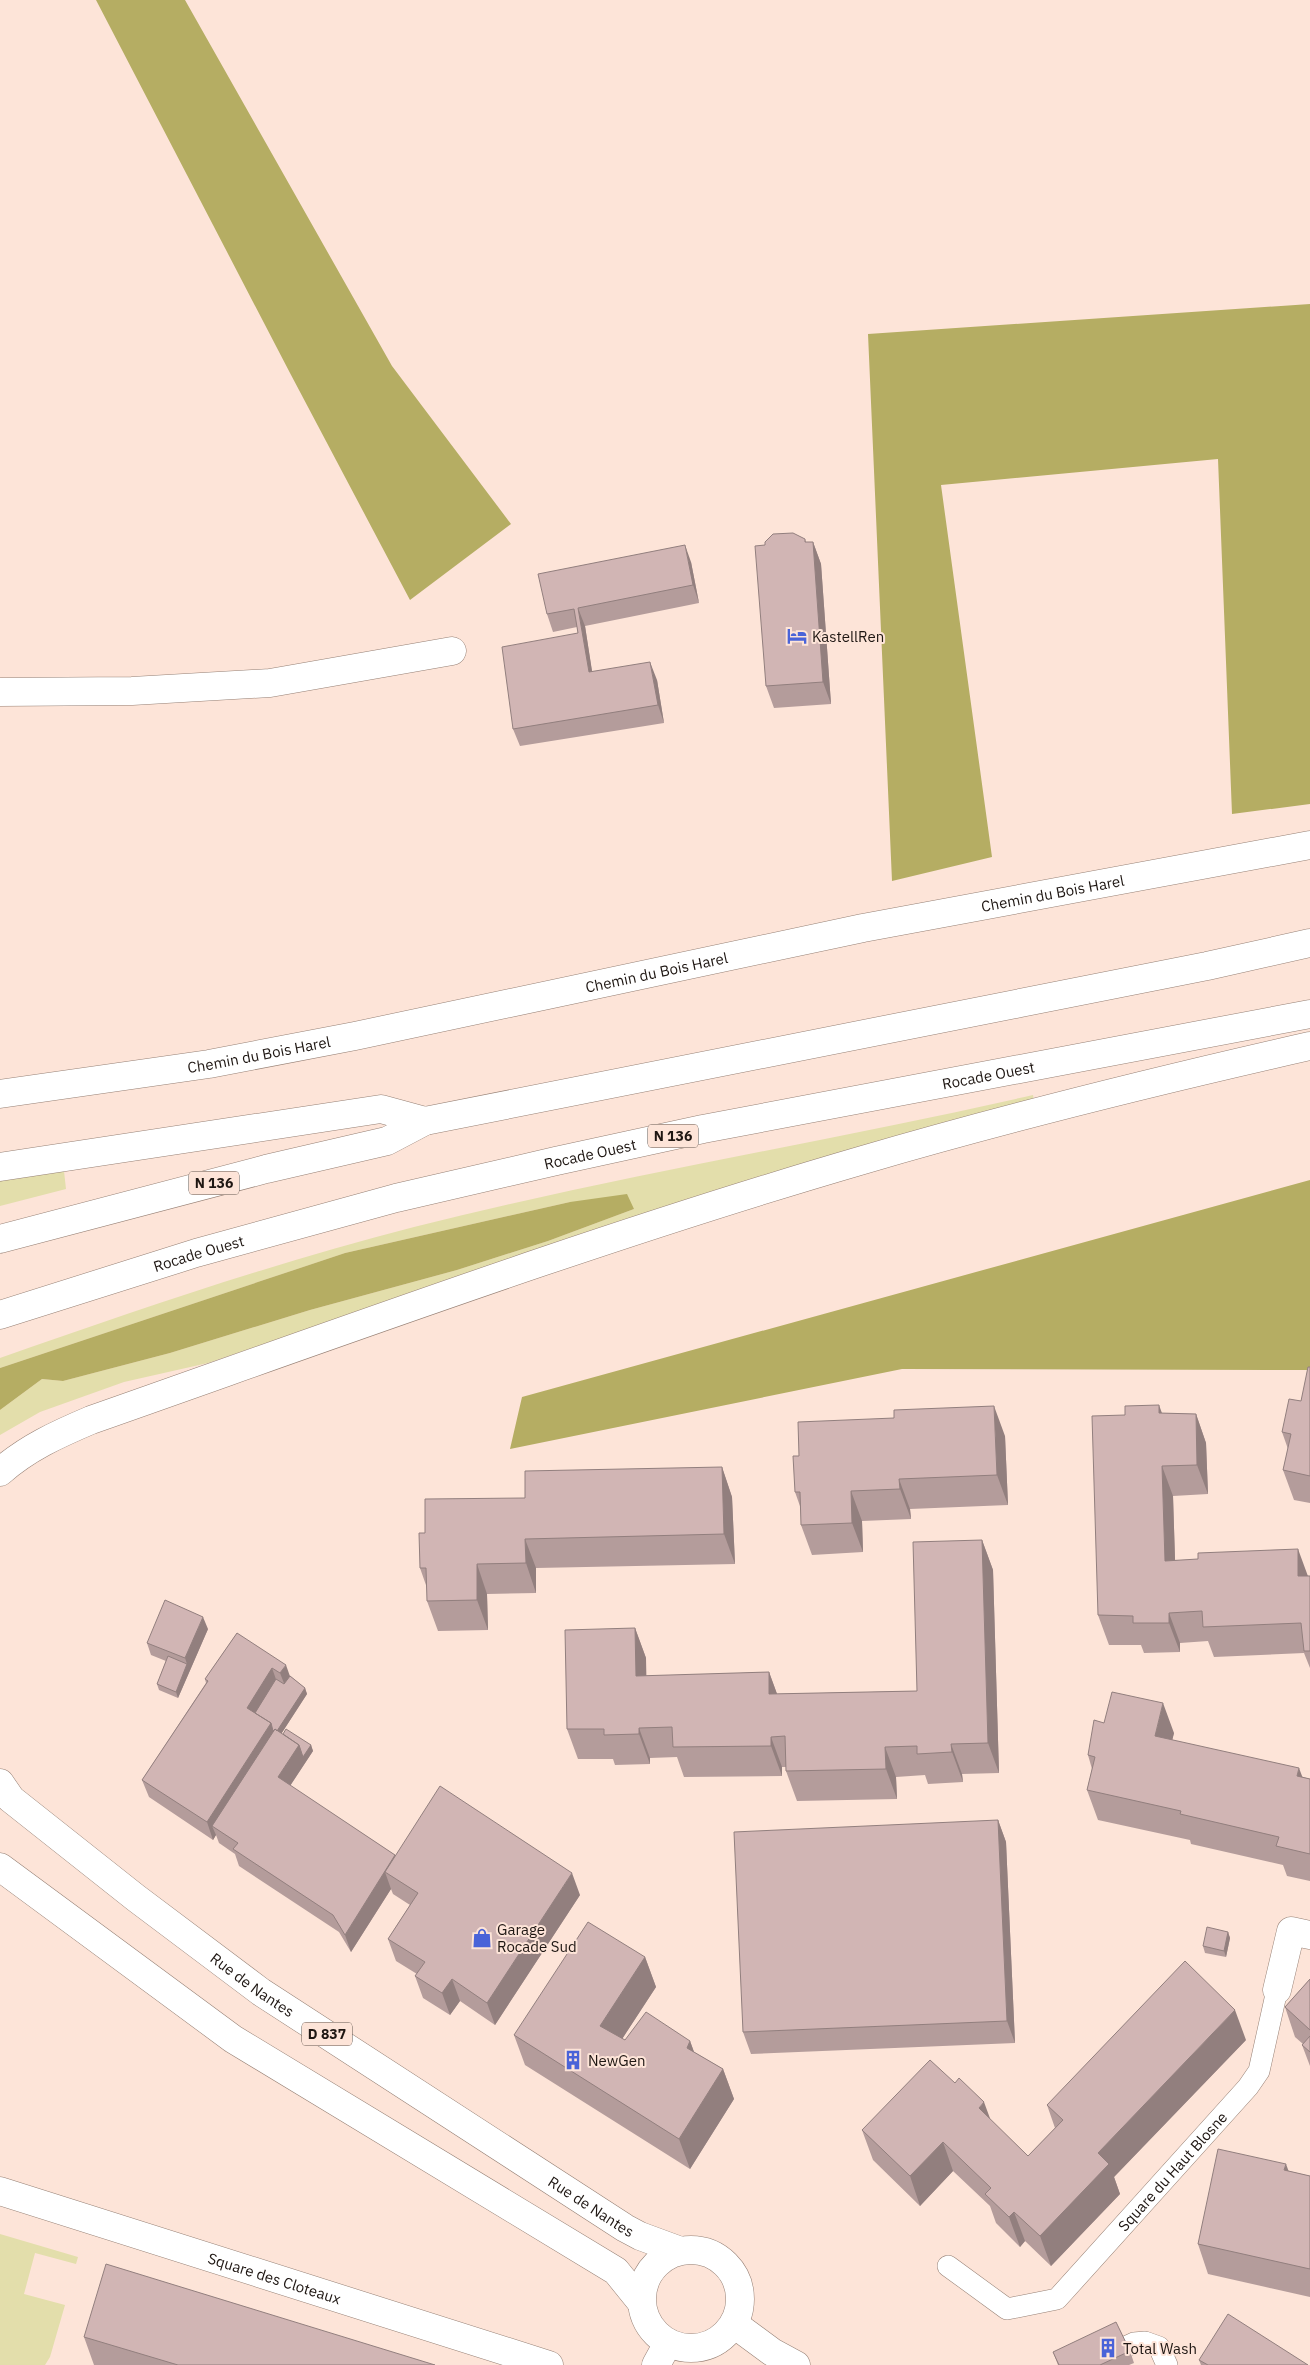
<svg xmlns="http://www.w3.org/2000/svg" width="1310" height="2365" viewBox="0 0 1310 2365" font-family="'IBM Plex Sans',sans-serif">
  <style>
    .green { fill: #e3deab }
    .forest { fill: #b5ad63 }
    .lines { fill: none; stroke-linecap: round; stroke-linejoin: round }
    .service-casing { stroke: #968075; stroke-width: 22 }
    .minor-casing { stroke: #968075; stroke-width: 29 }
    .primary-casing { stroke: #968075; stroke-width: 29 }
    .trunk-casing { stroke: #968075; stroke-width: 29 }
    .service { stroke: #fff; stroke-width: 21 }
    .minor { stroke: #fff; stroke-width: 28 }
    .primary { stroke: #fff; stroke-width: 28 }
    .trunk { stroke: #fff; stroke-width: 28 }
    .wall { fill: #b49c9b }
    .shaded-wall { fill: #927f7e }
    .building { fill: #d1b5b4; stroke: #927f7e }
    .labels { text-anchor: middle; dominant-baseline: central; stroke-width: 4; stroke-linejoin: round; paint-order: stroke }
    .shield { fill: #fde4d8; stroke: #61544d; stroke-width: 1 }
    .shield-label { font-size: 14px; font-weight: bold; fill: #1e1612 }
    .poi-label { font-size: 15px; fill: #1e1612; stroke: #fde4d8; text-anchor: start }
    .street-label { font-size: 15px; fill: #1e1612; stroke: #fde4d8 }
  </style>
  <rect width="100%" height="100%" fill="#fde4d8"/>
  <path class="green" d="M1033 1095 1034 1100 309 1329 208 1363 124 1382 40 1412 0 1435V1410L42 1379 63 1381 170 1353 310 1310 457 1270 548 1241 634 1209 570 1202 345 1253 0 1368V1358C137 1310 274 1263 414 1227 619 1175 828 1142 1033 1095Z
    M64 1171 66 1189 0 1206V1178Z
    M0 2234 78 2257 76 2264 35 2253 24 2294 65 2305 50 2357 45 2365H0Z"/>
  <path class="forest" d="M96 0H185L392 366 511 524 410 600 290 373Z
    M1310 304V804L1232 814 1218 459 941 485 992 857 892 881 868 334Z
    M1310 1180V1370L902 1369 510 1449 522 1397Z
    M627 1194 634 1209 548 1241 457 1270 310 1310 170 1353 63 1381 42 1379 0 1410V1368L345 1253 570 1202Z"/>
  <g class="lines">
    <defs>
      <g id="service">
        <path id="s1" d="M948 2266 1007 2309 1057 2299 1248 2087 1259 2071 1277 1990"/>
        <path d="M1086 2365 1134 2343 1145 2342 1159 2347 1167 2365"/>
      </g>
      <g id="minor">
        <path d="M0 692 132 691 270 683 452 651"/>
        <path id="s2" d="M0 1094 209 1064 355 1036 863 928 1310 845"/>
        <path d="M1277 1990 1291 1931 1310 1935"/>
        <path id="s3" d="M0 2191 549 2365"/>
        <path d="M656 2365 668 2343"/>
      </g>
      <g id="primary">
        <path id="s4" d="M0 1783 11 1799 136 1898 261 1992 625 2228 640 2236 678 2250"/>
        <path d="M0 1867 233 2039 616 2271 641 2302"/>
        <circle cx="691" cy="2299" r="49"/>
        <path d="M734 2324 772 2352 796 2365"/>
      </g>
      <g id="trunk">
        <path d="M0 1167 381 1109 425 1121"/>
        <path d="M0 1239 266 1169 387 1141 425 1121 1207 966 1310 943"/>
        <path id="s5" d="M0 1315 196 1253 396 1198 556 1161 703 1129 1310 1014"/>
        <path d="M0 1472C27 1448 58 1434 91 1420 347 1330 602 1236 863 1160 1010 1117 1160 1080 1310 1046"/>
      </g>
    </defs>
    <use href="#service" class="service-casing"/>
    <use href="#minor" class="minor-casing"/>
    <use href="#primary" class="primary-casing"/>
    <use href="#trunk" class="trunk-casing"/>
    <use href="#service" class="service"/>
    <use href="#minor" class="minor"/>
    <use href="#primary" class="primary"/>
    <use href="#trunk" class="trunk"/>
  </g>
  <path class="wall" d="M805 539 806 542H813L821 564 831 704 774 708 766 686Z
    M691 562 699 603 585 626 592 672 657 680 664 723 520 746 513 729 578 633 577 627 553 632 547 614Z
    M1310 1367V1503L1294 1500 1283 1470 1288 1449 1282 1432 1301 1401Z
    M1162 1413 1196 1414 1206 1443 1208 1494 1173 1496 1175 1560 1310 1576V1668L1304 1653 1214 1657 1208 1641 1180 1643V1652L1144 1653 1141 1645H1109L1098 1615Z
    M1005 1436 1008 1505 910 1509 911 1519 862 1521 863 1552 812 1555 801 1525V1509L795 1492 799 1456Z
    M722 1467 732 1497 735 1564 536 1568V1593L487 1594 488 1630 438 1631 427 1601V1588L420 1568 425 1533 525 1498Z
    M982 1540 993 1570 999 1773 962 1774 963 1782 928 1784 925 1775 896 1777 897 1799 797 1801 786 1771V1767H782V1776L684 1777 677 1757 650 1758V1764L615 1765 613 1759H578L567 1729 635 1628 646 1658V1676L769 1672 777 1694 917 1691Z
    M208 1629 178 1698 159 1690 157 1684 166 1661 151 1655 147 1643Z
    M237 1633 305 1688 307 1694 281 1734 311 1745 313 1751 290 1786 395 1855 580 1895 495 2025 460 2001 450 2015 423 1998 415 1976 417 1974 396 1961 388 1939 410 1905 393 1894 391 1889 351 1952 339 1932 239 1866 235 1854 219 1843 216 1835 213 1840 149 1797 142 1780 206 1683 205 1679Z
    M1104 1723 1174 1733 1172 1740 1310 1779V1881L1287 1876 1283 1865 1191 1844 1190 1840 1098 1820 1087 1790 1092 1769 1088 1755Z
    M998 1820 1006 1842 1015 2043 751 2054 743 2032Z
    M1228 1932 1230 1938 1226 1957 1205 1953 1203 1946Z
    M645 1957 656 1987 622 2039 625 2040 690 2041 694 2052 723 2069 734 2099 690 2169 525 2065 514 2035Z
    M1310 1979V2066L1302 2045 1303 2044 1295 2037 1285 2007Z
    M1246 2040 1114 2177 1120 2194 1051 2266 1025 2241 1020 2247 996 2223 990 2206 953 2171 920 2206 873 2160 862 2130 990 2120 1028 2156 1055 2128 1047 2105Z
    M1289 2171 1310 2176V2297L1208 2274 1198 2244Z
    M84 2337 435 2365H94Z
    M1130 2351 1134 2363 1129 2365H1058L1053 2352Z
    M1199 2360 1308 2365H1201Z"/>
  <path class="shaded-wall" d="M813 542 821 564 831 704 823 682Z
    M685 545 691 562 699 603 693 585Z
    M578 608 585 626 595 690 589 672Z
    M650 662 657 680 664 723 658 705Z
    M1159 1405 1170 1435 1159 1413Z
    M994 1406 1005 1436 1008 1505 997 1475Z
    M1196 1414 1206 1443 1208 1494 1197 1465Z
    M1162 1466 1173 1496 1176 1590 1165 1561Z
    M722 1467 732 1497 735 1564 724 1534Z
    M899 1479 910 1509 911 1519 900 1489Z
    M851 1491 862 1521 863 1552 852 1523Z
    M525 1539 536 1568V1593L526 1563Z
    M982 1540 993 1570 999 1773 988 1743Z
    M1298 1549 1309 1579 1298 1576Z
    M477 1564 487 1594 488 1630 477 1600Z
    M1169 1613 1180 1643V1652L1169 1623Z
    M203 1617 208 1629 178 1698 176 1692 187 1664 185 1658Z
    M635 1628 646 1658 647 1706 636 1676Z
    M286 1665 292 1682 287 1691 280 1673Z
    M272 1668 278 1685 255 1722 247 1708Z
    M769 1672 780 1702 769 1694Z
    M305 1688 307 1694 219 1830 212 1826 216 1835 213 1840 207 1822 271 1723Z
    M1163 1703 1174 1733 1166 1766 1155 1736Z
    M639 1728 650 1758V1764L639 1734Z
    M771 1737 782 1767V1776L771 1746Z
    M951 1744 962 1774 963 1782 952 1752Z
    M299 1745H311L313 1751 284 1795 278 1777Z
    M885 1747 896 1777 897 1799 886 1769Z
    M1299 1768 1310 1797 1297 1776Z
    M998 1820 1006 1842 1015 2043 1007 2021Z
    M395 1855 385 1872 391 1889 351 1952 345 1935Z
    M572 1873 580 1895 495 2025 487 2003Z
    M1228 1932 1230 1938 1226 1957 1224 1951Z
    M645 1957 656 1987 611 2056 600 2026Z
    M452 1979 460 2001 450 2015 442 1993Z
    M1235 2010 1246 2040 1114 2177 1120 2194 1051 2266 1040 2236 1098 2153Z
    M690 2041 701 2071 687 2048Z
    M723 2069 734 2099 690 2169 679 2139Z
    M984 2102 995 2132 979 2108Z
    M943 2142 953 2171 920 2206 910 2176Z
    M1286 2164 1297 2194 1284 2170Z
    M1014 2212 1025 2241 1020 2247 1009 2217Z"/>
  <path class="building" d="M793 533 805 539V542H813L823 682 766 686 755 546 765 545V542L773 534Z
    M685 545 693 585 578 608 589 672 650 662 658 705 513 729 502 647 578 633 574 609 547 614 538 574Z
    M1308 1367H1310V1476L1283 1470 1291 1434 1282 1432 1289 1399 1301 1401Z
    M1159 1405V1413L1196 1414 1197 1465 1162 1466 1165 1561 1198 1559V1553L1298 1549V1576H1310V1651H1304L1301 1623 1203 1627 1202 1611 1169 1613V1623H1133V1616L1098 1615 1092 1416 1125 1415V1406Z
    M994 1406 997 1475 899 1479 900 1489 851 1491 852 1523 801 1525 800 1492H795L793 1456H799L798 1422 894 1418V1410Z
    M722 1467 724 1534 525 1539 526 1563 477 1564V1600L427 1601 426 1568H420L419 1533H425V1499L525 1498V1471Z
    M982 1540 988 1743 951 1744 952 1752 917 1754V1746L885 1747 886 1769 786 1771 785 1736 771 1737V1746L673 1747 672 1727 639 1728V1734L604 1735V1729H567L565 1630 635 1628 636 1676 769 1672V1694L917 1691 913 1542Z
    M165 1600 203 1617 185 1658 147 1643Z
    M237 1633 286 1665 280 1673 272 1668 247 1708 271 1723 207 1822 142 1780 208 1681 205 1679Z
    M168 1656 187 1664 176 1692 157 1684Z
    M290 1676 305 1688 277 1731 275 1729 273 1731 271 1723 255 1713 276 1679 284 1684Z
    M1112 1692 1163 1703 1155 1736 1299 1768 1297 1776 1310 1779V1854L1276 1846 1279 1837 1180 1814 1181 1811 1087 1790 1095 1757 1088 1755 1094 1720 1104 1723Z
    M275 1729 299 1745 278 1777 395 1855 345 1935 333 1915 233 1849 238 1843 212 1826Z
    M286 1729 311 1745 303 1757 299 1745 283 1734Z
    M440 1786 572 1873 487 2003 452 1979 442 1993 415 1976 425 1962 388 1939 418 1893 385 1872Z
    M998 1820 1007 2021 743 2032 734 1832Z
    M588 1922 645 1957 600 2026 625 2040 646 2012 690 2041 687 2048 723 2069 679 2139 514 2035Z
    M1207 1927 1228 1932 1224 1951 1203 1946Z
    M1185 1961 1235 2010 1098 2153 1109 2164 1040 2236 1014 2212 1009 2217 985 2194 991 2188 943 2142 910 2176 862 2130 930 2060 955 2083 959 2078 984 2102 979 2108 1028 2156 1063 2120 1047 2105Z
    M1310 1979V2030L1285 2007Z
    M1310 2036V2052L1302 2045Z
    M1218 2149 1286 2164 1284 2170 1310 2176V2269L1198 2244Z
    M106 2264 435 2365H178L84 2337Z
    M1228 2314 1308 2365H1208L1199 2360Z
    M1116 2322 1130 2351 1100 2365H1059L1053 2352Z"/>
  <defs>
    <symbol id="hotel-bare" viewBox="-9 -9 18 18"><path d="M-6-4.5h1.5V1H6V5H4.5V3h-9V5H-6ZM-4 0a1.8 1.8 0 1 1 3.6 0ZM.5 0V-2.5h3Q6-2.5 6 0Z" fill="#4a63d8" stroke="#fde4d8" stroke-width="2.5" paint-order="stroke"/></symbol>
    <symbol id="shop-bare" viewBox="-9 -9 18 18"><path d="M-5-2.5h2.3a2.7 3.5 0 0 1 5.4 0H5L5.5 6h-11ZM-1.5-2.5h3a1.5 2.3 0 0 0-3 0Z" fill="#4a63d8" stroke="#fde4d8" stroke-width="2.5" paint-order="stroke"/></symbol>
    <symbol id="building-bare" viewBox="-9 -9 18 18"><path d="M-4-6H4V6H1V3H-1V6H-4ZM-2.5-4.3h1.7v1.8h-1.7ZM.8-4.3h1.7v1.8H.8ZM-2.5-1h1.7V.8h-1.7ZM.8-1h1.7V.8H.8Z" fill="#4a63d8" stroke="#fde4d8" stroke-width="2.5" paint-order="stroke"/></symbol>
  </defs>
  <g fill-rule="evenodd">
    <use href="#hotel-bare" x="783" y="622" width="28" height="28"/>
    <use href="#shop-bare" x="468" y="1924" width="28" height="28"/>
    <use href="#building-bare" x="559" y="2046" width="28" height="28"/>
    <use href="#building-bare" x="1094" y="2334" width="28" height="28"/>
  </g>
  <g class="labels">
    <g class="shield">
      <rect x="648" y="1124.5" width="50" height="23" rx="4"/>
      <rect x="189" y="1171.5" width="50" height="23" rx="4"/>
      <rect x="302" y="2022.5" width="50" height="23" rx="4"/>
    </g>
    <g class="shield-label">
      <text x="673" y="1136">N 136</text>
      <text x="214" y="1183">N 136</text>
      <text x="327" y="2034">D 837</text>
    </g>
    <g class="poi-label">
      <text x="812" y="636">KastellRen</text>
      <text x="497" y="1929">Garage<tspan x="497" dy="17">Rocade Sud</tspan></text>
      <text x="588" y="2060">NewGen</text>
      <text x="1123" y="2348">Total Wash</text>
    </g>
    <g class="street-label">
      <text stroke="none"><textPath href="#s2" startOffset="1072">Chemin du Bois Harel</textPath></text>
      <text stroke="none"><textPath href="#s2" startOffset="668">Chemin du Bois Harel</textPath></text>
      <text stroke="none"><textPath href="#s2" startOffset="262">Chemin du Bois Harel</textPath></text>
      <text stroke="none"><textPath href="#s5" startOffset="1018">Rocade Ouest</textPath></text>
      <text stroke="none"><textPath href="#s5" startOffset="612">Rocade Ouest</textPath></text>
      <text stroke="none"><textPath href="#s5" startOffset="208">Rocade Ouest</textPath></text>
      <text stroke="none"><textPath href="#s4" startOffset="324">Rue de Nantes</textPath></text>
      <text stroke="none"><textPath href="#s1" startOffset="296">Square du Haut Blosne</textPath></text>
      <text stroke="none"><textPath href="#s4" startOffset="729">Rue de Nantes</textPath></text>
      <text stroke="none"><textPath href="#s3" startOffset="288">Square des Cloteaux</textPath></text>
    </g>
  </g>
</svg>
